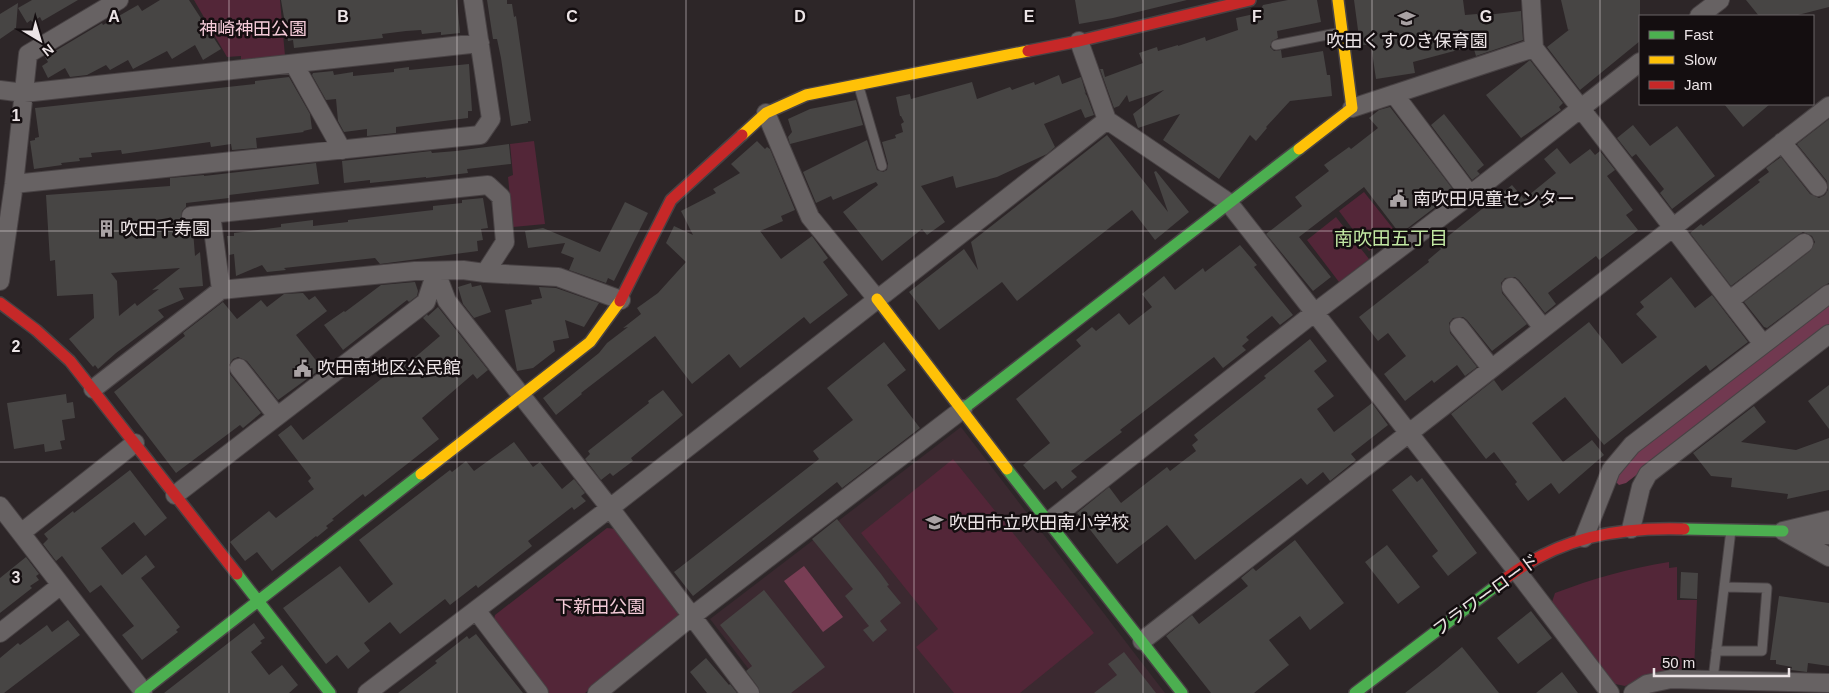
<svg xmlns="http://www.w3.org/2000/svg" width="1829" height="693" viewBox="0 0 1829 693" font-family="Arial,'Noto Sans JP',sans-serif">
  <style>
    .built { fill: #3b2930 }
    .green { fill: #532638 }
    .forest { fill: #713950 }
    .water { fill: #783d54 }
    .building { fill: #474544; fill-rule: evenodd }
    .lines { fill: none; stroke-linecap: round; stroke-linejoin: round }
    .lane-casing { stroke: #484244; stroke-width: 11 }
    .street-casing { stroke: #484244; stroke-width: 20 }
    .fast-casing { stroke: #484244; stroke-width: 14 }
    .slow-casing { stroke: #484244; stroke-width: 14 }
    .jam-casing { stroke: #484244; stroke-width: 14 }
    .lane { stroke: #676263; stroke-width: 9 }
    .street { stroke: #676263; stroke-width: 18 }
    .fast { stroke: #4caf50; stroke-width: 11 }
    .slow { stroke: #ffc107; stroke-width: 11 }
    .jam { stroke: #c62828; stroke-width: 11 }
    .grid { fill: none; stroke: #ece4e6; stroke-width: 1; stroke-opacity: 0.55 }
    .labels { text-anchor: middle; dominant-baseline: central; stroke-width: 5; stroke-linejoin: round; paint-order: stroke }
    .park-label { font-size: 18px; fill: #f3cad7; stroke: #140e10 }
    .poi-label { font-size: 18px; fill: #ece4e6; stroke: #140e10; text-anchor: start }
    .street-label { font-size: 18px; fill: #ece4e6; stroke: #140e10 }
    .neighbourhood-label { font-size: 19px; fill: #c1e7a2; stroke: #140e10 }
    .grid-label { font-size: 16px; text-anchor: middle; font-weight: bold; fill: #ece4e6; stroke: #140e10; stroke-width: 5; stroke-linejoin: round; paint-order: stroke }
  </style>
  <rect width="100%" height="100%" fill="#2d2628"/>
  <path class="built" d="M961 427 1165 693H767L710 619Z"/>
  <path class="green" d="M194 0H280L285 56 241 61V56L227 57Z
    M534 141 545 224 513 227 508 177 513 175 510 144Z
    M1364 192 1395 231 1369 251 1339 211Z
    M1336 217 1369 259 1339 282 1307 240Z
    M953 459 1094 633 1020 693H954L916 647 938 629 861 533Z
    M607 528 616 529 678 609V622L585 693H547L493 623 495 615Z
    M1669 562V568L1677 567V600H1697L1694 671C1665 670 1651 673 1625 686L1615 684 1552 602 1555 593C1592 579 1630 568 1669 562Z"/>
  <path class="forest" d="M1829 301V326L1626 483 1619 485 1615 481 1616 476 1641 445Z"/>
  <path class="water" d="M804 566 843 617 823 632 784 581Z"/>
  <path class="building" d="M32 0H78L42 21 40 17 32 22 31 20 27 23 18 8Z
    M160 0H189L221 49 203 60 195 45 172 59 167 51 133 69 128 60 110 70 106 65 87 75 70 77 65 68 48 78 42 66 48 62 45 57 102 23 103 25 138 5 142 11Z
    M281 0H457L460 33 441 35V32L422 34 421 30 406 31 382 34 383 38 294 48 293 40 288 41Z
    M487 0H507V4H512L514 17 516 16 531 121H528V123L511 126 501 58 497 39H493Z
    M1075 0H1187L1113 18 1079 24Z
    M1288 0H1317L1321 22 1277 31 1278 38 1272 41 1270 47 1274 51 1281 50 1282 58 1323 51 1327 75H1330L1332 96 1290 101 1266 127 1267 128 1256 141 1250 135 1219 179 1163 140 1180 114 1138 128 1133 114 1164 90 1129 102 1127 95 1119 106 1114 108 1100 69H1103L1105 77 1143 63 1139 53 1157 47 1158 51 1178 45V46L1205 37 1206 41 1238 30 1236 18 1254 14 1260 11 1263 5Z
    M1354 0H1463L1465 15 1477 14 1478 16 1521 11 1523 40 1476 56 1473 46 1413 62 1415 73 1376 79 1371 45H1360Z
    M1561 0H1640V41L1580 90 1547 47 1570 29 1568 30Z
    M1746 0H1829V7L1794 16H1759Z
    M18 3 16 28 0 39V14Z
    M1530 60 1563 103 1559 107 1561 110 1521 138 1486 95Z
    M469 64 472 111H468V118L396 127V133L367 136V129L344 132 338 121 336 99 326 100 312 75 313 73 333 71 334 75 353 72V76L394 72V69L409 67V70Z
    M1059 75 1062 84 1081 77 1086 94 1084 92 1087 96 1094 115 1085 118 1081 109 1044 124 1055 147 1047 154 997 177 956 188 953 176 921 186 945 222 927 235 922 229 882 261 843 212 878 185 876 182 833 200 831 196 816 203 803 172 867 140 877 170 883 172 887 170 888 164 882 142 896 138 895 135 903 132 901 124 904 122 901 116H900L896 97 910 94 911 99 972 82 977 99 1010 87 1012 90 1034 82 1035 85Z
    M289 77 310 114 312 129 303 131 304 132 256 138 257 148 232 150 231 144 211 147 210 142 122 154 121 150 91 153 92 157 79 158 80 161 61 163 62 165 34 169 30 141 35 140V138L39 137 35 108 255 84V81Z
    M856 100 863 125 790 144 788 137 792 132 788 119 810 109Z
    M1724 104H1770L1743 127Z
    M1390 107 1455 192 1400 234 1364 187 1299 237 1331 277 1313 291 1266 234 1302 206 1295 197 1329 171 1324 165 1349 147 1351 149 1378 128 1369 118 1379 110Z
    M1444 114 1484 165 1477 171 1480 174 1472 180 1431 125Z
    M1829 119V283L1823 286 1767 328 1764 327 1744 302 1810 251 1815 242 1812 236 1803 232 1798 235 1731 286 1690 233 1701 224 1703 226 1760 182 1758 180 1769 172 1766 168 1781 157 1810 194 1819 198 1825 195 1828 190 1827 181 1797 144Z
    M1633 125 1650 146 1677 126 1715 176 1672 209 1660 193 1664 189 1636 154 1632 157 1617 138Z
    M1107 135 1168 212 1154 172 1156 171 1189 212 1155 240 1132 210 1017 301 1002 282 939 330 909 292 964 249 978 270 971 242Z
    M757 141 765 149 767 147 770 149 795 210 781 216 783 221 760 231 781 259 812 236 828 258 823 262 848 295 810 324 804 317 740 368 729 354 692 384 655 336 581 393 582 394 556 415 543 398 599 353 607 343 628 327 623 328 641 314 637 308 658 293 686 262 666 243 674 226 693 235 681 211 716 193 713 189 740 173 731 164Z
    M509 144 511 164 467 169 468 173 426 178V177L370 183V180L344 183 342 161 431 151 432 153 456 151Z
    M1557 148 1570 164 1590 149 1595 155 1600 151 1615 170 1607 176 1633 210 1626 215 1638 230 1599 260 1596 256 1548 293 1556 304 1545 313 1519 280 1515 277 1505 278 1501 283 1502 293 1527 324 1492 351 1467 320 1463 317 1453 318 1449 323 1450 333 1477 367 1465 376 1457 365 1434 383 1432 380 1405 401 1384 374 1406 356 1388 333 1378 341 1359 317 1429 262 1428 260 1441 249 1437 245 1512 185 1524 199 1556 173 1544 159Z
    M316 163 319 184 229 195V198L186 203V207L182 211 181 218 183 223 187 226 188 230H193L195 256 200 252 203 286 179 288 184 299 158 310 164 317 116 353 98 369 95 365 93 367 69 339 94 318 93 294 57 296 55 260 50 261 46 195 170 186V178L204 175V176ZM180 268 152 290 159 289 137 306 135 303 119 316 117 281 111 273Z
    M483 198 488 228 481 229 483 240 477 241 478 251 380 264 375 258 284 268 286 270 267 272 262 265 236 276 234 254 229 255 227 236H234V233L281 227V224L313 220V226L348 222V220L433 210V206L462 203V200Z
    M625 202 648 213 614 281 608 278 606 283 569 270 574 258 561 253 565 243 528 248 525 231 543 228 600 252Z
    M1240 245 1257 265 1254 267 1293 315 1280 325 1272 316 1246 337 1249 340 1242 346 1246 350 1223 368 1214 357 1120 430 1122 432 1071 471 1077 477 1062 489 1056 481 1044 490 1023 465 1050 443 1016 399 1081 346 1076 340 1092 327 1096 331 1119 313 1129 325 1152 307 1142 294 1164 276 1175 290 1203 268 1205 272Z
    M1671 277 1695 308 1712 295 1748 342 1710 371 1706 365 1604 445 1565 397 1532 423 1563 462 1592 440 1604 455 1559 494 1551 483 1528 501 1515 484 1517 482 1494 452 1486 459 1451 414 1494 380 1502 391 1589 322 1622 364 1657 337 1636 314 1644 307 1640 302Z
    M415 282 418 291 417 296 409 302 407 300 343 350 324 325 344 311 345 312 381 285Z
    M471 283 472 287 481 285 491 312 474 318 463 304 458 287Z
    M539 287 556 288 599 303 584 327 565 320 569 338 553 341 555 351 533 368 517 371 505 310 532 304 531 300 542 298Z
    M303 293 309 300 315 296 327 311 296 335 322 368 278 400 247 361 238 357 233 359 229 365 230 374 261 413 243 428 240 425 176 473 114 392 185 336 183 333 223 302 237 319 261 300 267 307 284 294Z
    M438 307 488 370 477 379 473 374 422 418 439 439 365 497 363 494 332 519 334 520 326 526 328 528 317 537 316 536 272 571 257 552 245 561 230 542 269 511 276 518 314 489 308 481 311 478 278 435 291 425 303 440 403 362 406 365 440 336 423 318 427 314 428 316Z
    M1310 339 1327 361 1314 371 1334 396 1317 409 1334 432 1372 403 1388 425 1351 454 1356 460 1330 481 1323 472 1307 485 1301 478 1195 560 1167 525 1117 564 1077 513 1109 487 1121 503 1167 467 1170 471 1196 451 1192 445 1198 440 1194 435 1266 378 1264 376Z
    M884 342 906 370 887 385 920 428 842 488 837 482 693 596 674 572 819 459 813 451 853 420 827 388Z
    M1829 385V429L1808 401Z
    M663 390 683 415 631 458 633 461 613 476 610 473 601 480 585 459 590 454 588 451 649 403 648 401Z
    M66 394 67 403 73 402 75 418 62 420 65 440 60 441 62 449 45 452 44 444 14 449 7 403Z
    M1754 406 1766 422 1741 442 1796 450 1829 438V490L1787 499 1788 494 1731 487 1732 478 1711 476 1693 453Z
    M514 442 533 467 540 462 562 489 574 479 585 493 581 496 586 501 574 510 572 507 528 541 532 546 478 588 476 585 450 605 445 599 400 634 390 622 364 643 370 651 348 669 337 655 326 664 283 608 340 566 369 603 393 584 359 540 450 470 452 472 466 461 474 471Z
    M130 470 167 518 145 536 134 522 101 548 122 575 146 555 155 567 141 578 180 627 176 630 178 632 142 660 122 635 134 626 101 585 90 593 62 556 56 561 43 544 48 539 44 534 73 511 74 513Z
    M1411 475 1417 482 1422 478 1477 553 1448 576 1432 556 1438 551 1392 490Z
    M837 519 881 574 889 585 887 586 901 603 880 621 887 630 873 642 863 630 869 626 845 596 853 589 812 539Z
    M1295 540 1344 603 1310 630 1300 616 1269 640 1289 665 1254 693H1211L1166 636 1192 615 1199 624 1248 586 1241 578 1253 568 1256 571Z
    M1387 545 1420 587 1398 604 1365 562Z
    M26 557 39 574 36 576 39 580 30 586 32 588 0 613V578Z
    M1681 572 1698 573 1697 599 1680 598Z
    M764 590 825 667 791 693H760L758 687 746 671 752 666 720 625Z
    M1779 596 1829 603V666L1808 663 1807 672 1791 670 1792 667 1776 664V660H1770Z
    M1531 611 1552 638 1518 664 1497 638Z
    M68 620 80 635 4 693H0V658L18 643 20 645 47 625 52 632Z
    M254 623 265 638 260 641 262 643 251 652 269 675 282 665 298 685 289 693H164Z
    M476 634 523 693H398L437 663 435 661 467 636 469 639Z
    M1462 647 1499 693H1405L1437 668Z
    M1124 652 1156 693H1094L1117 675 1108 664Z
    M706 658 729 685 730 684 737 693H707L690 672Z
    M1562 672 1578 693H1536Z"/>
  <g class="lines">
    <defs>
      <path id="lane" d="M1276 45 1342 32
        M859 87 882 166
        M1716 651H1762L1767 588 1724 587
        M1713 679 1731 530"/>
      <path id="street" d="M1531 0 1534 48 1763 344
        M1699 16 1720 0
        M1079 41 1107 120 1228 202 1516 570 1610 693
        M294 64 342 150
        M0 90 24 93 480 43
        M1394 94 1470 195
        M1352 108 1534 48
        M766 113 810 217 877 299
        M1782 142 1818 187
        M14 184 480 135 491 119 473 0
        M211 214 221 290
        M191 216 488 185 501 197 505 242 485 273
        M436 272 447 301 610 508 750 693
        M0 281 14 184 28 54 119 0
        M1511 287 1543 328
        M1730 300 1804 243
        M1459 327 1491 368
        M239 368 277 416
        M93 389 221 290 415 271 463 270 485 273 558 277 621 300
        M175 495 426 302 436 272
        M0 506 143 691
        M1048 522 1314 313 1470 195 1640 62
        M1631 529 1641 487 1648 474 1829 334
        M1783 531 1829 557
        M1783 531 1829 520
        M1798 532 1829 535
        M21 533 135 443
        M1584 538 1611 470 1632 445 1829 294
        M476 610 539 693
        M0 633 61 585
        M1142 641 1829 106
        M367 693 610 508 1107 120
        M597 693 691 617 963 409
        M1633 693 1647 684 1671 679 1829 683"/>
      <path id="fast" d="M963 409 1299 149
        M1007 469 1182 693
        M1684 529 1783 531
        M237 574 330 693
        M140 693 421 474
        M1355 693 1505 579"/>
      <path id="slow" d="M742 135 766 113 806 95 1028 51
        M1299 149 1352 108 1338 0
        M877 299 1007 469
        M421 474 590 342 620 301"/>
      <path id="jam" d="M1028 51 1079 41 1250 0
        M620 301 671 200 742 135
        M0 303 36 330 70 361 237 574
        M1505 579C1559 537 1618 527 1684 529"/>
    </defs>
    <use href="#lane" class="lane-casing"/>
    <use href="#street" class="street-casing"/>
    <use href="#fast" class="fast-casing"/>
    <use href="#slow" class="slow-casing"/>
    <use href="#jam" class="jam-casing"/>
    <use href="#lane" class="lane"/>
    <use href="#street" class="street"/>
    <use href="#fast" class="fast"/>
    <use href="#slow" class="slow"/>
    <use href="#jam" class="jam"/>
  </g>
  <path class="grid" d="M229 0V693M457 0V693M686 0V693M914 0V693M1143 0V693M1372 0V693M1600 0V693M0 231H1829M0 462H1829"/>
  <defs>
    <symbol id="school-bare" viewBox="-9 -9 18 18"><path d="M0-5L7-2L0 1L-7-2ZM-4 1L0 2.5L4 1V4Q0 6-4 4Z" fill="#a9a2a4" stroke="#140e10" stroke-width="2.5" paint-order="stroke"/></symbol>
    <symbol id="civic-bare" viewBox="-9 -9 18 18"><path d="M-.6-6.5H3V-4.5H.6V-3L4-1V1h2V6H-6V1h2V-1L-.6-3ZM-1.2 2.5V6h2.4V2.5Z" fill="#a9a2a4" stroke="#140e10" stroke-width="2.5" paint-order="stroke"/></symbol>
    <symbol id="building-bare" viewBox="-9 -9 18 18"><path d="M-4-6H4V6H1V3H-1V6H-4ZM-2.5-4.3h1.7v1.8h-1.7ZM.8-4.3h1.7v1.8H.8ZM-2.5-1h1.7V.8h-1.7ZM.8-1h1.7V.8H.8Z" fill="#a9a2a4" stroke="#140e10" stroke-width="2.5" paint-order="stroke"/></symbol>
  </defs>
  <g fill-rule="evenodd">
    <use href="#school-bare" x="1394" y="6" width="25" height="25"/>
    <use href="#civic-bare" x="1386" y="186" width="25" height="25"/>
    <use href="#building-bare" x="94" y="216" width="25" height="25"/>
    <use href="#civic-bare" x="290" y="356" width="25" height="25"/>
    <use href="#school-bare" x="922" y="510" width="25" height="25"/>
  </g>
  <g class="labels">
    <g class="park-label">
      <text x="253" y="29">神崎神田公園</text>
      <text x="600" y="607">下新田公園</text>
    </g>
    <g class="poi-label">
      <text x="1407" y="41" text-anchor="middle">吹田くすのき保育園</text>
      <text x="1413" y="199">南吹田児童センター</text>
      <text x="120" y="229">吹田千寿園</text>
      <text x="317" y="368">吹田南地区公民館</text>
      <text x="949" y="523">吹田市立吹田南小学校</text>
    </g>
    <g class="street-label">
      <text transform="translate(1486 595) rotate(-36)">フラワーロード</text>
    </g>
    <g class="neighbourhood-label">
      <text x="1391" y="238">南吹田五丁目</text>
    </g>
  </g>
  <g class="grid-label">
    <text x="114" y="22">A</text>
    <text x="343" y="22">B</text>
    <text x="572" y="22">C</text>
    <text x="800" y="22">D</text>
    <text x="1029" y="22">E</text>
    <text x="1257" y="22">F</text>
    <text x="1486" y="22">G</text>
    <text x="16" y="121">1</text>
    <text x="16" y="352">2</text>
    <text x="16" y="583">3</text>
  </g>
  <rect x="1639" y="15" width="175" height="90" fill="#140e10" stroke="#6a6466"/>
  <rect x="1649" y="31" width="25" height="8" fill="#4caf50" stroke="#6a6466"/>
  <text x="1684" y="40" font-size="15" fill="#ece4e6">Fast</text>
  <rect x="1649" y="56" width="25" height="8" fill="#ffc107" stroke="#6a6466"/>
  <text x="1684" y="65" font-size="15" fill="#ece4e6">Slow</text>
  <rect x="1649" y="81" width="25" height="8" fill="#c62828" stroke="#6a6466"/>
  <text x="1684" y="90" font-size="15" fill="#ece4e6">Jam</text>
  <g transform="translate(40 40) rotate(142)" stroke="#140e10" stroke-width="4" paint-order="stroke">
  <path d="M0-4L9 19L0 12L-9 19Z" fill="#ece4e6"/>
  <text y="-8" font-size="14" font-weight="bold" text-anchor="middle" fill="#ece4e6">N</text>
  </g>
  <path d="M1654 668v8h135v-8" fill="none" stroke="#ece4e6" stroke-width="2.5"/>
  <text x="1662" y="668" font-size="15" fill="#ece4e6" stroke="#140e10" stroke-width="4" paint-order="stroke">50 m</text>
</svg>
